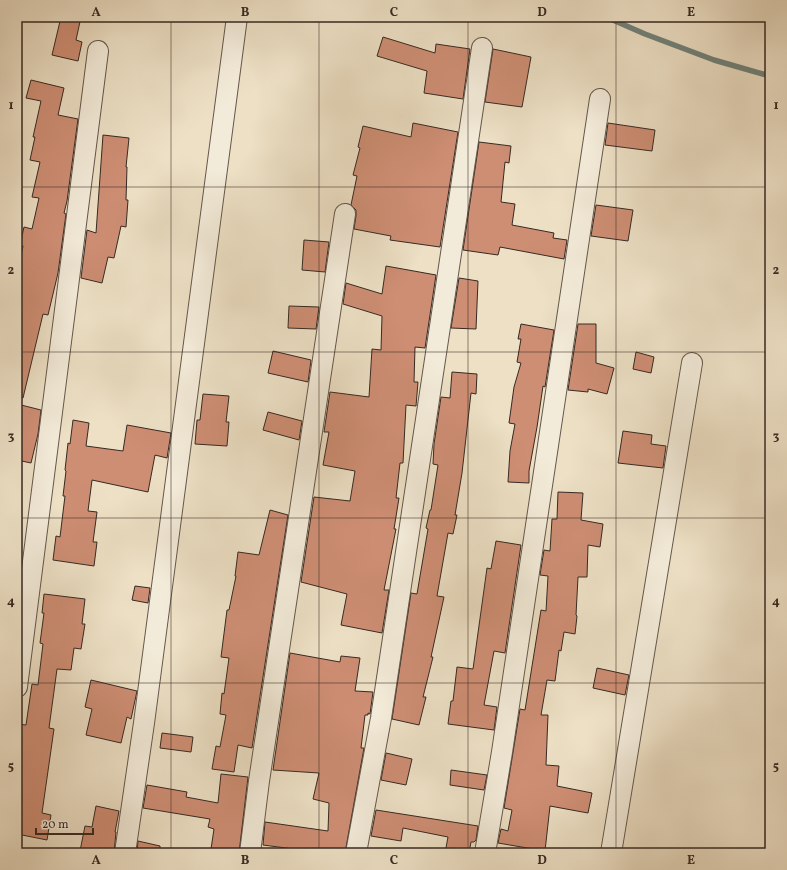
<svg xmlns="http://www.w3.org/2000/svg" width="787" height="870" viewBox="0 0 787 870" font-family="Vollkorn,serif">
  <style>
    .lines { fill: none; stroke-linecap: round; stroke-linejoin: round }
    .stream { stroke: #71827b; stroke-width: 5.5 }
    .building { fill: #ce8e74; stroke: #362923 }
    .minor-casing { stroke: #64574c; stroke-width: 22 }
    .minor { stroke: #f3ebd9; stroke-width: 20 }
    .grid { fill: none; stroke: #362923; stroke-width: 1; stroke-opacity: 0.55 }
    .neatline { fill: none; stroke: #362923; stroke-width: 1.5 }
    .grid-label { font-size: 13px; text-anchor: middle; font-weight: bold; fill: #362923 }
  </style>
  <rect width="100%" height="100%" fill="#ede0c5"/>
  <filter id="stains"><feTurbulence type="fractalNoise" baseFrequency=".005" numOctaves="4"/><feColorMatrix values="0 0 0 0 .2 0 0 0 0 .09 0 0 0 0 .02 0 0 0 .5 -.17"/></filter>
  <radialGradient id="worn" r=".72"><stop offset=".6" stop-color="#630" stop-opacity="0"/><stop offset="1" stop-color="#630" stop-opacity=".3"/></radialGradient>
  <g class="lines">
    <path class="stream" d="M606 17 645 34 714 60 770 76"/>
  </g>
  <path class="building" d="M61 17H81L76 40 82 42 78 61 52 55Z
    M383 37 435 53 436 44 470 49 463 99 424 93 427 71 377 56Z
    M493 49 531 57 522 107 485 102Z
    M31 80 64 88 58 115 78 119 67 201 64 213 66 214 58 273 48 315 43 314 23 398 17 397V275L23 246 20 245 24 227 32 229 39 198 32 197 40 162 30 160 35 137H33L41 101 26 98Z
    M413 123 458 132 440 247 390 240 391 236 354 229 356 216V210L351 205 357 176 353 175 360 148 358 147 363 126 411 137Z
    M608 123 655 130 652 151 605 145Z
    M103 135 129 138 126 167H127L126 200H128L126 227 121 226 114 258 108 257 102 283 81 278 87 230 96 233Z
    M479 142 511 146 509 163 505 162 501 202 515 204 512 225 554 233 553 238 567 240 564 259 500 247 498 255 463 250Z
    M596 205 633 210 628 241 591 236Z
    M304 240 329 242 325 272 302 270Z
    M386 266 436 275 425 348 415 347 414 382H418L416 406 406 405 403 463H400L396 498H399L394 529H396L384 590H389L382 633 341 625 347 594 301 582 314 497 350 501 355 471 323 465 329 432H324L330 392 369 397 372 349 381 350 382 316 343 304 346 283 382 294Z
    M459 278 478 281 476 329 451 328Z
    M289 306 319 307 316 329 288 328Z
    M521 324 554 330 545 387 543 386 537 427 529 471V483L508 482 510 451 515 424 509 423 514 387 521 363 517 362 521 339H518Z
    M578 324H596V363L614 368 607 394 588 389V392L568 390Z
    M273 351 311 360 308 382 268 373Z
    M636 352 654 357 651 373 633 369Z
    M452 372 477 374 476 394 471 393 462 473 455 515H457L453 534 448 533 437 596 444 597 431 657H433L423 697H426L419 725 392 719 411 593 417 594 428 529 426 528 430 510H431L438 465 433 464 434 444 441 397 450 398Z
    M203 394 229 396 226 422H229L227 446 195 444 197 420H200Z
    M17 404 41 410 38 434 31 463 17 460Z
    M268 412 302 421 299 440 263 430Z
    M73 420 89 423 86 446 123 451 127 425 171 433 167 458 155 455 148 492 92 480 88 511 97 512 93 542H97L94 566 53 560 56 536 60 537 65 496H63L66 471 65 470 68 443 70 444Z
    M623 431 652 435 651 444 666 446 663 468 618 463Z
    M558 492 583 493 581 520 603 524 600 547 588 545 587 577H578L576 615 577 616 575 634 564 632 561 651 559 650 555 681 547 680 541 715H548L546 765 559 766 557 786 592 793 588 813 550 806 545 851 498 843 501 829 508 831 512 810 504 808 520 709 525 710 541 610 546 611 548 576 540 575 544 550 550 551 552 519H557Z
    M270 510 288 515 252 748 238 745 234 772 212 769 216 746 220 747 226 715 220 714 222 693 224 694 229 658 221 657 227 610H229L236 576H235L238 552 259 555Z
    M496 541 521 545 505 653 494 651 484 705 497 707 494 730 448 724 451 701H453L457 667 473 669 487 568 491 569Z
    M135 586 150 588 148 603 132 600Z
    M44 594 85 599 82 624H85L81 649 74 648 71 670 57 669 49 728 54 729 42 813 51 815 47 840 17 834V724L26 725 32 684 38 685 43 644 40 643 44 613H42Z
    M290 653 340 662 341 656 360 658 355 691 373 692 370 714 368 713V715H365L361 748H364L345 853H309V851L263 845 265 822 328 831 329 803 313 799 319 773 273 770Z
    M597 668 629 675 625 695 593 688Z
    M91 680 137 691 131 719 127 717 121 743 86 735 92 709 85 707Z
    M162 733 193 737 191 752 160 748Z
    M386 753 412 759 406 785 381 780Z
    M451 770 487 775 484 790 450 785Z
    M221 774 248 777 239 853H229L211 849 214 829 208 827 210 819 143 808 147 785 187 792 186 797 218 803Z
    M96 806 119 811 115 832H116L114 853H90L80 851 85 826 92 827Z
    M376 810 478 826 476 840 474 842H471L469 853H445L448 837 403 828 401 841 371 836Z
    M138 841 160 846V853H137Z"/>
  <g class="lines">
    <defs>
      <path id="minor" d="M17 687 98 51
        M125 853 144 723 237 17
        M250 853 259 781 345 214
        M356 853 381 718 482 48
        M485 853 502 752 600 99
        M611 853 692 363"/>
    </defs>
    <use href="#minor" class="minor-casing"/>
    <use href="#minor" class="minor"/>
  </g>
  <path class="grid" d="M171 17V853M319 17V853M468 17V853M616 17V853M17 187H770M17 352H770M17 518H770M17 683H770"/>
  <rect width="787" height="870" fill="none" stroke="#ede0c5" stroke-width="44"/>
  <path d="M36 828v6h57v-6" fill="none" stroke="#362923" stroke-width="2"/>
  <text x="42" y="828" font-size="12" fill="#362923" stroke="#f3ebd9" stroke-width="3" paint-order="stroke">20 m</text>
  <rect x="22" y="22" width="743" height="826" class="neatline"/>
  <g class="grid-label">
    <text x="96" y="16">A</text>
    <text x="245" y="16">B</text>
    <text x="394" y="16">C</text>
    <text x="542" y="16">D</text>
    <text x="691" y="16">E</text>
    <text x="11" y="109">1</text>
    <text x="776" y="109">1</text>
    <text x="11" y="274">2</text>
    <text x="776" y="274">2</text>
    <text x="11" y="440">3</text>
    <text x="776" y="440">3</text>
    <text x="11" y="605">4</text>
    <text x="776" y="605">4</text>
    <text x="11" y="770">5</text>
    <text x="776" y="770">5</text>
    <text x="96" y="864">A</text>
    <text x="245" y="864">B</text>
    <text x="394" y="864">C</text>
    <text x="542" y="864">D</text>
    <text x="691" y="864">E</text>
  </g>
  <rect width="100%" height="100%" filter="url(#stains)"/>
  <rect width="100%" height="100%" fill="url(#worn)"/>
</svg>
